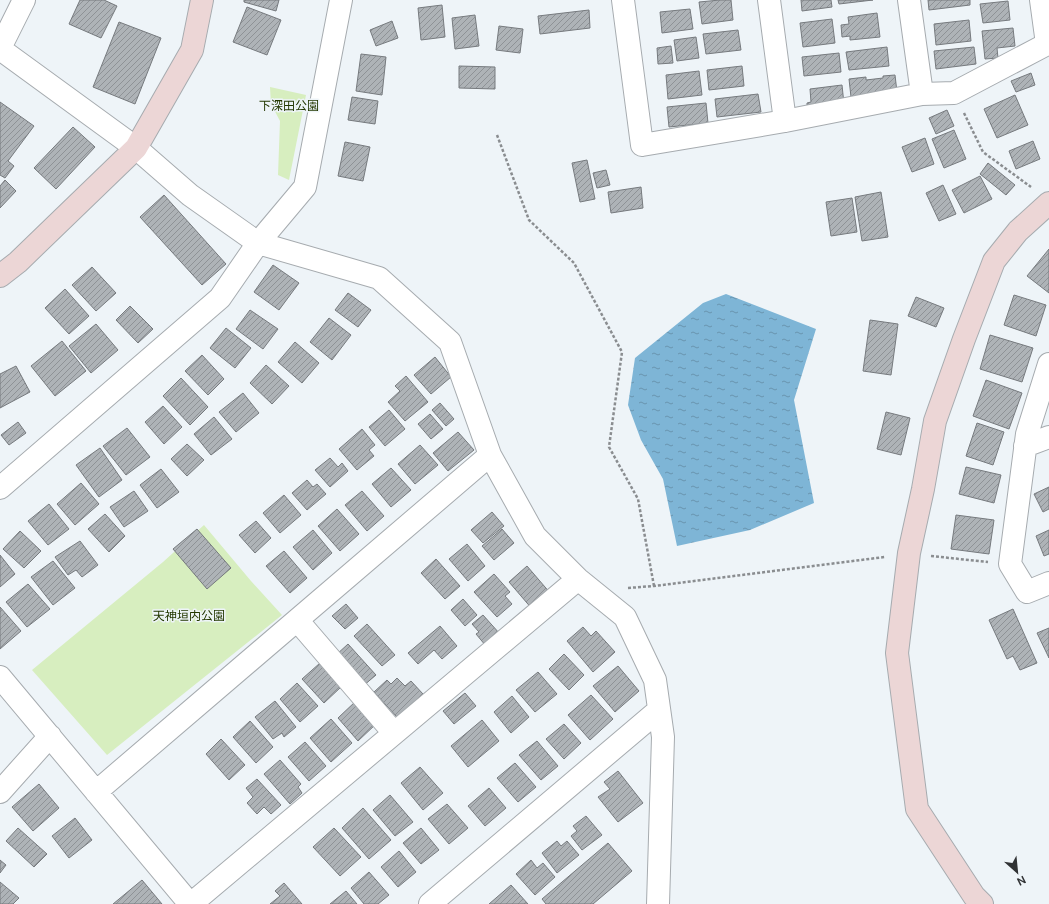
<svg xmlns="http://www.w3.org/2000/svg" width="1049" height="904" viewBox="0 0 1049 904" font-family="'DM Sans','Noto Sans JP',sans-serif">
  <style>
    .green { fill: #d7eebf }
    .water { fill: url(#water-ripples) }
    .building { fill: url(#building-hatch); stroke: #767a7e }
    .lines { fill: none; stroke-linecap: round; stroke-linejoin: round }
    .street-casing { stroke: #a6abaf; stroke-width: 24 }
    .secondary-casing { stroke: #a6abaf; stroke-width: 24 }
    .path { stroke: #8a8d90; stroke-width: 2.5; stroke-dasharray: 3 2; stroke-linecap: butt }
    .street { stroke: #fff; stroke-width: 22 }
    .secondary { stroke: #ecd6d6; stroke-width: 22 }
    .labels { text-anchor: middle; dominant-baseline: central; stroke-width: 3; stroke-linejoin: round; paint-order: stroke }
    .park-label { font-size: 12px; fill: #233800; stroke: #eef4f8 }
  </style>
  <defs>
    <pattern id="water-ripples" width="26" height="14" patternUnits="userSpaceOnUse"><rect width="26" height="14" fill="#7eb5d6"/><path d="M2 4q2-2 4 0t4 0M15 11q2-2 4 0t4 0" fill="none" stroke="#6894ae"/></pattern>
    <pattern id="building-hatch" width="6" height="6" patternUnits="userSpaceOnUse"><rect width="6" height="6" fill="#aeb3b7"/><path d="M-1 1l2-2M0 6l6-6M5 7l2-2" fill="none" stroke="#8e9296"/></pattern>
  </defs>
  <rect width="100%" height="100%" fill="#eef4f8"/>
  <path class="green" d="M270 87 306 95 289 180 278 175 280 121 271 104Z
    M204 525 251 581 282 615 107 755 32 670 163 562Z"/>
  <path class="water" d="M726 294 816 329 794 400 814 503 750 530 677 546 663 479 641 440 628 405 635 358 703 303Z"/>
  <path class="building" d="M80 0H104L117 6 101 38 69 24Z
    M244 0H279L276 11 244 2Z
    M720 0H731L733 20 702 24 699 2Z
    M801 0H831L832 7 802 11Z
    M838 0H873L839 4Z
    M928 0H970V5L929 10Z
    M1008 1 1010 20 983 23 980 4Z
    M442 5 445 37 421 40 418 8Z
    M247 7 281 20 267 55 233 42Z
    M690 9 693 29 662 33 660 12Z
    M589 10 590 28 540 34 538 16Z
    M877 13 880 37 850 40V36L842 37 841 25 849 24 848 17Z
    M475 15 479 46 455 49 452 18Z
    M832 19 835 43 803 47 800 23Z
    M969 20 971 41 936 45 934 24Z
    M392 21 398 38 376 46 370 30Z
    M119 22 161 38 135 104 93 87Z
    M499 26 523 29 520 53 496 50Z
    M1013 28 1015 46 997 48 998 58 985 59 982 31Z
    M738 30 741 50 706 54 703 34Z
    M696 37 699 58 677 61 674 40Z
    M671 46 673 63 658 64 657 48Z
    M887 47 889 66 849 70 846 52Z
    M974 47 976 64 936 69 934 51Z
    M839 53 841 72 804 76 802 57Z
    M361 54 386 57 382 95 356 91Z
    M459 66 495 67V89L459 88Z
    M742 66 744 86 709 90 707 70Z
    M699 71 702 95 668 99 666 75Z
    M1031 73 1035 85 1016 92 1011 81Z
    M895 75 897 92 851 97 849 79 866 77V80L883 78V76Z
    M842 85 844 104 807 109V103L811 102 810 89Z
    M758 94 761 112 717 117 715 99Z
    M1015 95 1028 125 997 138 984 109Z
    M352 97 378 101 375 124 348 120Z
    M0 102 34 126 8 161 14 166 5 178 0 175Z
    M706 103 708 123 669 127 667 107Z
    M947 110 954 126 936 134 929 118Z
    M73 127 95 147 56 189 34 168Z
    M954 130 966 159 944 168 932 139Z
    M925 138 934 164 912 172 902 147Z
    M1033 141 1040 159 1016 169 1009 151Z
    M345 142 370 147 363 181 338 176Z
    M587 160 595 199 580 202 572 163Z
    M988 163 1015 185 1006 195 980 174Z
    M606 170 610 185 597 188 593 173Z
    M980 176 992 199 964 213 952 190Z
    M5 180 16 191 0 208V186Z
    M943 185 956 214 939 221 926 193Z
    M641 187 643 208 611 213 608 192Z
    M881 192 888 237 862 241 855 197Z
    M164 195 226 264 202 285 140 217Z
    M852 198 857 232 831 236 826 202Z
    M1049 249V293L1027 276Z
    M273 265 299 283 279 310 254 292Z
    M92 267 116 293 96 311 72 285Z
    M65 289 89 316 69 334 45 308Z
    M348 293 371 310 358 327 335 310Z
    M1014 295 1046 305 1036 336 1004 325Z
    M916 297 944 308 936 327 908 316Z
    M130 306 153 329 138 343 116 320Z
    M250 310 278 329 263 349 236 329Z
    M329 318 351 335 332 360 310 342Z
    M870 320 898 324 891 375 863 371Z
    M96 324 118 350 91 373 69 346Z
    M226 328 251 348 235 368 210 348Z
    M990 335 1033 348 1022 382 980 369Z
    M62 341 86 371 55 396 31 366Z
    M295 342 319 363 302 383 278 362Z
    M202 355 224 379 208 395 185 371Z
    M435 357 451 377 431 394 414 375Z
    M266 365 289 386 272 404 250 383Z
    M16 366 30 392 0 408V374Z
    M406 376 428 402 405 421 388 402 400 391 395 386Z
    M181 378 208 407 190 425 163 396Z
    M986 380 1022 393 1009 429 973 416Z
    M243 393 259 413 236 432 219 412Z
    M440 403 454 419 446 426 432 410Z
    M163 406 182 427 164 444 145 422Z
    M389 410 405 429 385 446 369 427Z
    M886 412 910 418 901 455 877 449Z
    M430 414 443 429 431 439 418 424Z
    M214 417 232 439 211 455 194 434Z
    M18 422 26 433 9 445 1 435Z
    M977 423 1004 432 993 465 966 456Z
    M127 428 150 457 126 475 103 446Z
    M362 429 375 445 369 450 374 456 357 470 339 449Z
    M458 432 474 450 448 471 433 453Z
    M187 444 204 460 187 476 171 459Z
    M420 445 438 465 415 484 398 464Z
    M100 448 122 480 99 497 76 465Z
    M330 458 338 467 342 463 348 471 330 487 315 470Z
    M966 467 1001 475 994 503 959 494Z
    M391 468 411 490 391 507 372 484Z
    M161 469 179 492 157 508 140 485Z
    M307 480 313 487 317 484 326 494 307 510 292 493Z
    M81 483 99 504 75 525 57 504Z
    M1049 487V509L1043 512 1034 494Z
    M134 491 148 511 124 527 110 507Z
    M362 491 384 516 367 531 345 505Z
    M284 495 301 515 280 533 263 513Z
    M49 504 69 529 48 545 28 521Z
    M337 509 359 534 340 551 318 526Z
    M492 512 504 526 483 543 471 530Z
    M105 514 125 536 109 552 88 529Z
    M956 515 994 520 989 554 951 549Z
    M256 521 271 538 255 553 239 535Z
    M197 529 231 568 207 589 173 549Z
    M502 529 514 543 494 560 482 546Z
    M313 530 332 553 313 570 293 547Z
    M1049 530V554L1044 556 1036 536Z
    M20 531 41 551 24 568 3 549Z
    M80 541 98 565 82 577 76 570 68 575 55 557Z
    M467 544 485 566 468 581 449 559Z
    M284 551 307 578 290 593 266 566Z
    M0 555 15 574 0 587Z
    M436 559 460 586 445 599 421 573Z
    M53 561 75 588 53 605 31 577Z
    M527 566 551 594 533 610 509 582Z
    M494 574 510 592 505 596 512 604 497 617 474 592Z
    M28 584 50 609 27 627 6 602Z
    M463 599 477 615 465 626 451 610Z
    M346 604 358 618 345 629 332 616Z
    M0 607 21 631 0 649Z
    M1013 609 1037 663 1020 670 1013 656 1007 659 989 620Z
    M483 615 500 634 486 646 476 634 479 632 472 624Z
    M367 624 395 655 382 666 354 636Z
    M440 626 457 646 442 659 434 650 418 664 408 653Z
    M583 627 591 636 596 631 615 652 593 672 567 641Z
    M1049 628V658L1037 633Z
    M348 644 376 675 363 686 336 655Z
    M564 654 584 675 569 690 549 669Z
    M320 663 341 687 324 703 302 679Z
    M618 666 639 691 615 712 593 686Z
    M538 672 557 694 535 712 516 690Z
    M397 678 405 686 411 681 423 694 397 717 374 692 387 680 391 684Z
    M297 683 318 706 300 722 280 699Z
    M465 693 476 706 454 724 443 711Z
    M591 695 613 719 590 740 568 715Z
    M512 696 529 717 511 733 494 712Z
    M275 701 296 727 284 737 282 733 273 739 255 717Z
    M356 701 376 724 358 741 338 718Z
    M331 719 352 743 331 762 310 738Z
    M482 720 499 741 468 767 451 746Z
    M250 721 273 747 256 763 233 737Z
    M564 724 581 743 564 759 546 739Z
    M221 739 245 765 229 780 206 754Z
    M537 741 558 766 541 780 519 755Z
    M305 742 326 766 309 781 288 757Z
    M280 760 301 784 298 787 302 793 290 804 264 774Z
    M515 763 536 787 518 802 497 778Z
    M420 767 443 793 423 810 401 783Z
    M618 771 643 803 618 822 598 797 610 789 604 782Z
    M257 779 281 805 271 814 264 807 257 814 247 803 253 797 246 788Z
    M39 784 59 808 33 831 12 807Z
    M489 788 506 808 485 826 468 806Z
    M390 795 413 822 395 836 373 810Z
    M447 804 468 828 449 844 428 819Z
    M363 808 391 840 369 859 342 828Z
    M586 816 602 835 582 850 571 836 577 831 573 826Z
    M75 818 92 840 69 858 52 836Z
    M18 828 47 854 34 867 6 841Z
    M334 828 361 857 340 876 313 847Z
    M421 828 439 850 421 864 403 843Z
    M557 841 561 846 567 841 579 855 557 873 542 853Z
    M608 843 632 871 593 904H546L542 899Z
    M399 851 416 872 398 887 381 867Z
    M0 860 6 865 0 873Z
    M531 860 537 868 543 863 555 877 535 895 516 874Z
    M369 872 389 895 378 904H364L351 888Z
    M142 880 162 904H113Z
    M0 882 19 898 13 904H0Z
    M284 883 302 904H270L280 896 275 891Z
    M511 885 528 904H489Z
    M346 891 357 904H330Z"/>
  <g class="lines">
    <defs>
      <path id="street" d="M623 0 642 145 785 121 922 94 954 93 1047 44H1049
        M769 0 785 121
        M909 0 922 94
        M1041 0 1047 44
        M0 48 24 0
        M0 49 136 148 190 195 258 243 379 278 450 342 490 455 535 536 578 579 625 617 655 680 663 737 658 904
        M1049 364 1027 434 1010 564 1027 592 1049 583
        M1025 446 1049 437
        M0 488 220 298 258 243 305 187 341 0
        M297 620 394 733
        M0 677 190 904
        M0 792 50 736
        M96 792 490 455
        M191 904 578 579
        M430 904 659 710"/>
      <path id="secondary" d="M0 276 18 262 136 148 192 50 202 0
        M982 904 974 896 917 809 897 653 909 553 923 489 935 421 964 339 994 261 1018 231 1049 203"/>
    </defs>
    <use href="#street" class="street-casing"/>
    <use href="#secondary" class="secondary-casing"/>
    <path class="path" d="M964 113 983 152 1031 187
      M497 135 529 220 574 263 622 352 609 447 638 499 654 586
      M931 556 988 562
      M628 588 654 586 885 557"/>
    <use href="#street" class="street"/>
    <use href="#secondary" class="secondary"/>
  </g>
  <g class="labels">
    <g class="park-label">
      <text x="289" y="106">下深田公園</text>
      <text x="189" y="616">天神垣内公園</text>
    </g>
  </g>
  <g transform="translate(1017 872) rotate(153)" stroke="#eef4f8" stroke-width="3" paint-order="stroke">
  <path d="M0-3L7 15L0 10L-7 15Z" fill="#303234"/>
  <text y="-6" font-size="11" font-weight="bold" text-anchor="middle" fill="#303234">N</text>
  </g>
</svg>
